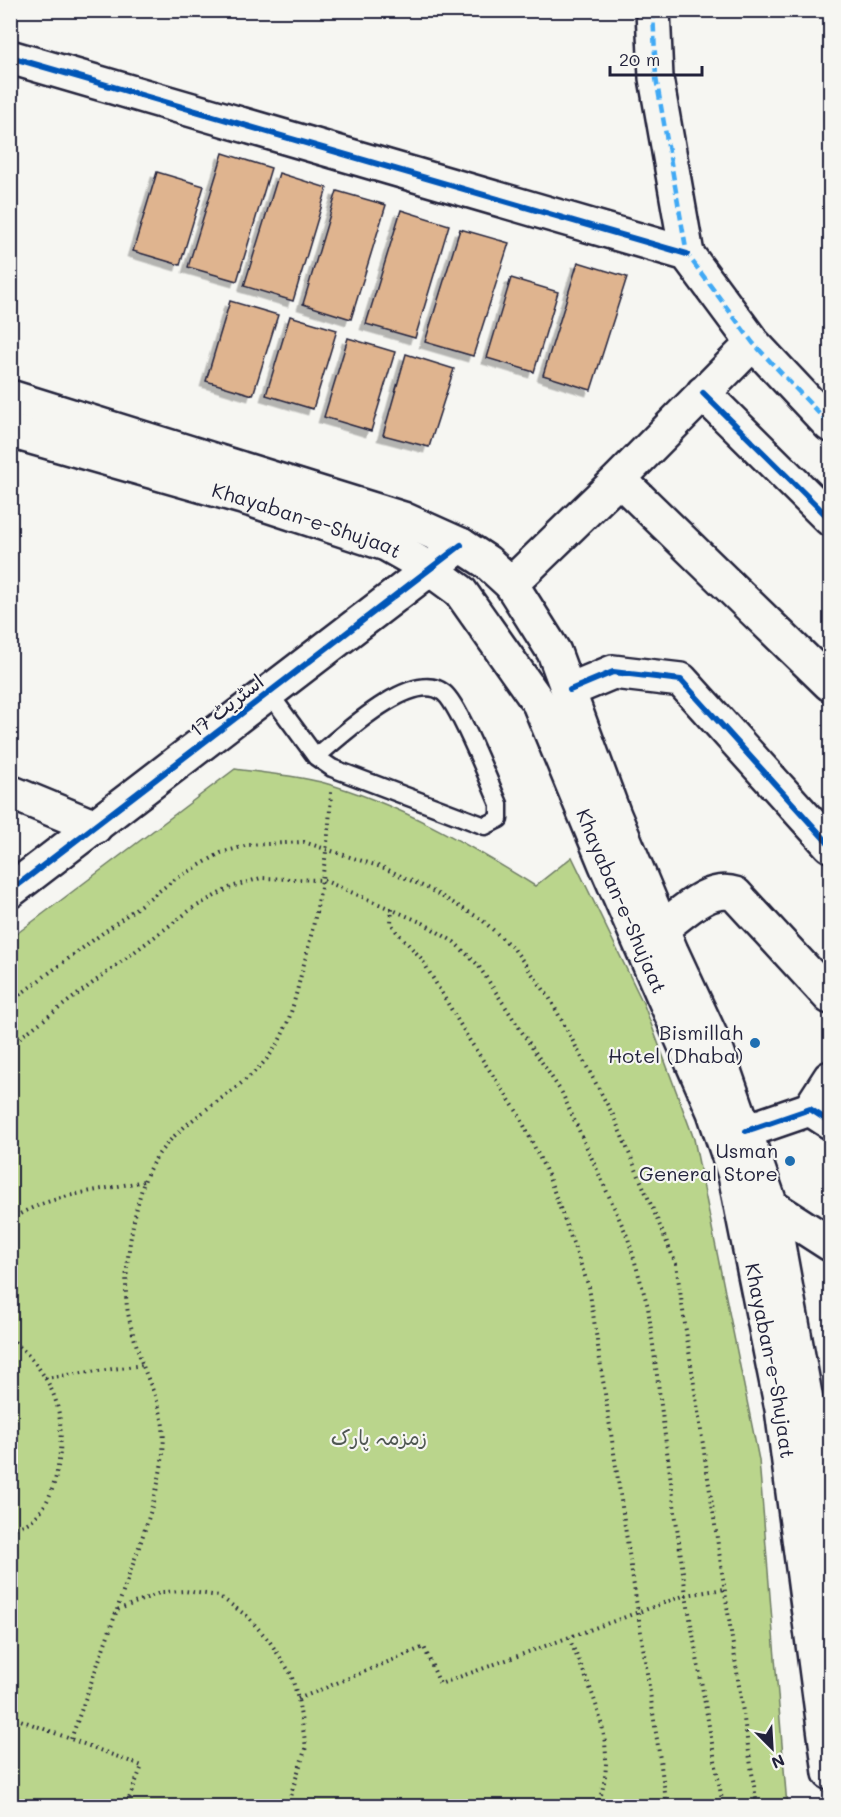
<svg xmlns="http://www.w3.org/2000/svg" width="841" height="1817" viewBox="0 0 841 1817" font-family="Mali,'Playpen Sans Arabic',sans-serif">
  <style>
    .green { fill: #bad58c; stroke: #6e7c64; stroke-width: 1.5 }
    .building { fill: #dfb48f; stroke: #22223b; stroke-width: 1.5; filter: url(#shadow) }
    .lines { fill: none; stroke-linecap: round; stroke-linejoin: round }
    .service-casing { stroke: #22223b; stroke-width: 21 }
    .minor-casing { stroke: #22223b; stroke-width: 38 }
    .tertiary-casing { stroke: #22223b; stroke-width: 38 }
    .secondary-casing { stroke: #22223b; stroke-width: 38 }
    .path { stroke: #22223b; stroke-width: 4; stroke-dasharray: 1.5 4.5; stroke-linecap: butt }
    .service { stroke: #f6f6f2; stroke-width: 16 }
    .minor { stroke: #f6f6f2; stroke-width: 33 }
    .tertiary { stroke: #f6f6f2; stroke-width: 33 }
    .secondary { stroke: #f6f6f2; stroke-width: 33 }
    .quiet { stroke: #3fa9f5; stroke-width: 4.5; stroke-dasharray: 9 4.5; stroke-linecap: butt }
    .cycleway-casing { stroke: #f6f6f2; stroke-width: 10 }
    .cycleway { stroke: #0057b8; stroke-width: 6 }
    .poi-dot { fill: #1f6fb2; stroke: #f6f6f2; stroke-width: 2 }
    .labels { text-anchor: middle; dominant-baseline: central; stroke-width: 4.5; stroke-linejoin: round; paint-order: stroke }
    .street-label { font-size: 20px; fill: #22223b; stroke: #f6f6f2 }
    .poi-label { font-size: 20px; fill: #22223b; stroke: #f6f6f2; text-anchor: end }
    .park-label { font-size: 20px; fill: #505853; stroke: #f6f6f2 }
  </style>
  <defs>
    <filter id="shadow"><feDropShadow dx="-5.5" dy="5.5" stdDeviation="0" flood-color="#0004"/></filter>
  </defs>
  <rect width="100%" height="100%" fill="#f6f6f2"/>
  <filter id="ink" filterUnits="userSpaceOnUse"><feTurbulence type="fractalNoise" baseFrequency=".0167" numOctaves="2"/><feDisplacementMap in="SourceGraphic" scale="12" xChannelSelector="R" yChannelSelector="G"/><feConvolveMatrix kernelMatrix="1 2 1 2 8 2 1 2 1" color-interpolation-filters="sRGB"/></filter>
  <g filter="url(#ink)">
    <path class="green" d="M235 769C263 773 294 775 321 782 398 803 468 844 535 886L572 857 644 1005 694 1139 759 1460 787 1806H11V938Z"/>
    <path class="building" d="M223 153 271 168 237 281 188 267Z
      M157 172 204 186 180 265 133 251Z
      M279 173 327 188 293 301 244 286Z
      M337 191 386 205 351 319 303 304Z
      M401 210 449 225 415 338 366 324Z
      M460 229 509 243 473 356 425 342Z
      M578 262 627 277 591 390 543 375Z
      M511 278 558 292 534 372 487 358Z
      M230 301 278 315 253 395 206 381Z
      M290 316 337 330 313 409 266 395Z
      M348 338 395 352 371 431 324 417Z
      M406 354 454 369 429 447 383 435Z"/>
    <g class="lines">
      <defs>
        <path id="service" d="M269 693 316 757 332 768 485 826 499 819V804C489 782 460 706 444 693 413 667 339 738 316 757"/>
        <path id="minor" d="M653 10 656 78 687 254 753 343 830 425
          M10 57 687 254
          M703 393 830 519
          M619 479 830 684
          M511 584 619 479 753 343
          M570 690 613 672 681 680 830 845
          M10 792 95 827
          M661 929C682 914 708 885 735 894L830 997
          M810 1109 830 1078
          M746 1131 810 1109 830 1122
          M771 1206 830 1244"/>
        <path id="tertiary" d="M10 891 461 545"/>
        <g id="secondary">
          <path d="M10 397 403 519 461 545 487 562 511 584 554 652 614 815 671 951 716 1048 771 1206 824 1500 830 1581"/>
          <path id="s1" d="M10 431 249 499 386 544 430 569 460 591 539 703 606 865 714 1112 735 1175 782 1409 830 1773"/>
        </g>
      </defs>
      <use href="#service" class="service-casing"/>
      <use href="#minor" class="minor-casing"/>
      <use href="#tertiary" class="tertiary-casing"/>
      <use href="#secondary" class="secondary-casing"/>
      <path class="path" d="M392 908 391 923 396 931 421 958 470 1041 518 1113 548 1175 589 1287 667 1806
        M10 1002 174 880 221 853 248 845 304 842 384 868 429 889 481 919 514 949 549 997 613 1115 676 1264 757 1806
        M10 1045 193 908 231 887 261 878 323 880 423 923 454 942 478 965 562 1093 628 1238 648 1307 686 1595 723 1806
        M10 1220C49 1194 99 1191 144 1181
        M10 1338C31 1355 50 1379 57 1405 67 1441 58 1526 10 1528
        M45 1378 143 1365
        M117 1610C133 1560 169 1478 163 1427 161 1404 149 1384 142 1363 135 1340 126 1316 126 1292 126 1257 133 1218 143 1185 161 1126 228 1103 265 1061 287 1036 293 1006 301 975 318 913 328 856 331 792
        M569 1638C592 1692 621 1748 597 1806
        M298 1699 424 1647 440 1684 686 1595 724 1589
        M10 1716 142 1766 126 1806
        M71 1739 117 1610 162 1592 185 1591 219 1596 247 1616 270 1642 291 1674 298 1699 306 1747 287 1806"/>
      <use href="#service" class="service"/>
      <use href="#minor" class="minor"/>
      <use href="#tertiary" class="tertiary"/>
      <use href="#secondary" class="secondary"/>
      <path class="quiet" d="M653 10 656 78 687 254 753 343 830 425"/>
      <defs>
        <path id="cycleway" d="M10 57 687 254
          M703 393 830 519
          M570 690 613 672 681 680 830 845
          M10 891 461 545
          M746 1131 810 1109 830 1122"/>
      </defs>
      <use href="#cycleway" class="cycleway-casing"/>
      <use href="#cycleway" class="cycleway"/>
    </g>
  </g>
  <g class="poi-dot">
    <circle cx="755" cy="1043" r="6"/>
    <circle cx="790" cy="1161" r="6"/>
  </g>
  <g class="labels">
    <g class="street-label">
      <text stroke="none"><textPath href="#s1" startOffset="310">Khayaban-e-Shujaat</textPath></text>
      <text transform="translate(226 705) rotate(-38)">اسٹریٹ 17</text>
      <text stroke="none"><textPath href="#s1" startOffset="832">Khayaban-e-Shujaat</textPath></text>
      <text stroke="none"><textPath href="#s1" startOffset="1318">Khayaban-e-Shujaat</textPath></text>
    </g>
    <g class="poi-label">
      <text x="743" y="1032">Bismillah<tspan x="743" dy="23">Hotel (Dhaba)</tspan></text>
      <text x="778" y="1150">Usman<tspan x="778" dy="23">General Store</tspan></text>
    </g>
    <g class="park-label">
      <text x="379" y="1437">زمزمہ پارک</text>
    </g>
  </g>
  <rect width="841" height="1817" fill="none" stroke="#f6f6f2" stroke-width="36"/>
  <rect x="18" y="18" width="805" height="1781" fill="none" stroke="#22223b" stroke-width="2" filter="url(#ink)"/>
  <g transform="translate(772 1748) rotate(156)" stroke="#f6f6f2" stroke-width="4.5" paint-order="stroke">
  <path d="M0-4.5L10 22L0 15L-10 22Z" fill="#22223b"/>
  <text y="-9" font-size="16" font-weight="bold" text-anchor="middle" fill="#22223b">N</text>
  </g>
  <path d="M610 66v9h92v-9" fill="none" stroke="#22223b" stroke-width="3"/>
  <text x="619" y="66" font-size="18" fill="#22223b" stroke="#f6f6f2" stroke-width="4.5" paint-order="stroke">20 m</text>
</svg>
